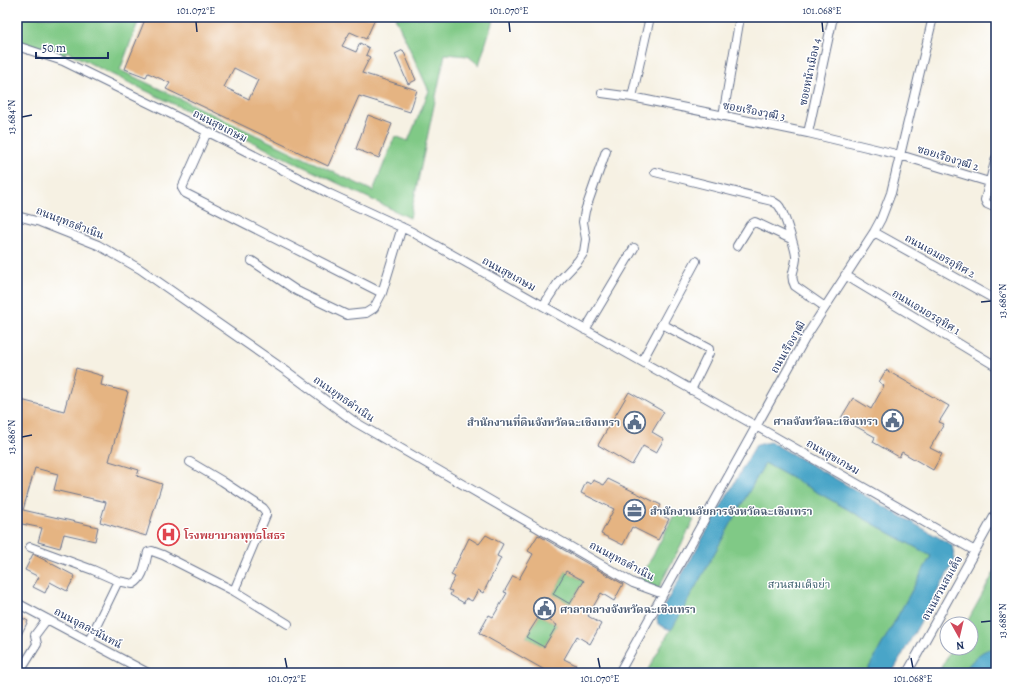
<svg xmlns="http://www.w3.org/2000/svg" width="1013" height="690" viewBox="0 0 1013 690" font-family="Alegreya,'Noto Serif Thai',serif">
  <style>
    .green { fill: #80c986; stroke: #4e7c72 }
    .water { fill: #49a5c8; stroke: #326a93 }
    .building { fill: #e5b482; fill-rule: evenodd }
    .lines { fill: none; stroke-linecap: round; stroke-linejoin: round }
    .street-casing { stroke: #68738d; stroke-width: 10 }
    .street { stroke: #fff; stroke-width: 8 }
    .ticks { fill: none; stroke: #1b2f5e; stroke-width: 1.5 }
    .labels { text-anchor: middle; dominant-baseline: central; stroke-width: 3; stroke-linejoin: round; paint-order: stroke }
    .street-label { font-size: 11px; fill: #1b2f5e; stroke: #fff }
    .service-label { font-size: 11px; font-weight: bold; fill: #4e5e75; stroke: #fff; text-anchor: end }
    .health-label { font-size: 11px; font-weight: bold; fill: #be3a42; stroke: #fff; text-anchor: start }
    .park-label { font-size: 11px; fill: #395d6a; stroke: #fff }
    .neatline { fill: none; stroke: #1b2f5e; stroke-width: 1.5 }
    .ticks-label { font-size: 10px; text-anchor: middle; fill: #1b2f5e }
  </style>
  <rect width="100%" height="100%" fill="#fff"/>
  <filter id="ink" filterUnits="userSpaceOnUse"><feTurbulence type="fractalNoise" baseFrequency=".025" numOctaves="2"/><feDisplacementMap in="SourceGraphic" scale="8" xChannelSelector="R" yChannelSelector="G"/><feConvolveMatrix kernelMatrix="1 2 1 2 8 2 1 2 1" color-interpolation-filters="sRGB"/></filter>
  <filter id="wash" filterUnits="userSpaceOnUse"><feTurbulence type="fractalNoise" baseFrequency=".012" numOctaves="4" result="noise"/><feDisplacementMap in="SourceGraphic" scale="16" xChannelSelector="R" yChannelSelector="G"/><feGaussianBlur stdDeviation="0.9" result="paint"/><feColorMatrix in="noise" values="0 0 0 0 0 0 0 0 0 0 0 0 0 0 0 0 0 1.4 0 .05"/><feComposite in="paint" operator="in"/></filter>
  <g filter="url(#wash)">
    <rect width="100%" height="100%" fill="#f6f1e3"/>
    <path class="green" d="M17 17H140L120 70 373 191 395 136 408 141 429 91 395 17H494L479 65 468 56 445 54 410 218 107 72 66 51 64 60 17 46Z
      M765 463 931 556 866 673H646Z
      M676 511 694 520 658 589 640 580Z
      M996 569V673H938L952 648H971V624H966Z
      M566 571 584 581 570 604 553 594Z
      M540 615 557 625 544 647 526 637Z"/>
    <path class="water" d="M771 442 952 545 955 560 892 673H866L931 556 765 463 672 629H668L658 624 657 618 756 445Z
      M996 648V673H971L968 670 967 667C976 657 982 649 996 648Z"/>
    <g id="blocks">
      <path class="building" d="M146 17H376L366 39 350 32 342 46 356 52 360 43 369 48 366 55 370 57 362 73 417 90 410 112 359 96 328 166 166 89 170 83 148 73 146 77 125 69ZM234 68 258 80 249 99 224 87Z
        M403 50 416 80 408 84 395 54Z
        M368 115 392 124 379 158 356 149Z
        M76 368 103 376 101 385 128 392 109 461 139 470 137 476 162 484 146 536 100 522 106 502 54 490 58 474 35 468 23 510 98 527 95 541 64 534 60 548 38 542 42 528 17 523V399L64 411Z
        M886 370 949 406 939 422 944 424 930 448 942 454 933 470 902 452 899 457 873 442 875 437 841 418 853 398 871 409 884 386 879 382Z
        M629 392 664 412 652 432 664 439 656 453 643 446 632 465 598 445Z
        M608 479 661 505 657 513 669 519 658 540 632 527 623 545 601 534 614 509 581 493 586 482 591 484 593 480 604 485Z
        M486 535 503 544 497 556 501 558 483 593 478 590 472 601 466 598 464 603 450 595 452 591 448 590 455 577 451 575 469 538 479 544Z
        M538 535 623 584 614 601 601 593 588 616 601 624 590 644 577 636 564 659 576 665 572 673H550L479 633 489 615 493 617 507 593 504 592 513 576 519 579 533 554 528 551ZM566 571 584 581 570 604 553 594ZM540 615 557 625 544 647 526 637Z
        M33 554 75 576 67 591 50 582 45 593 33 587 39 577 25 570Z
        M17 615 28 621 17 643Z"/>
    </g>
  </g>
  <g filter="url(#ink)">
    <use href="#blocks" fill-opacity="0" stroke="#68738d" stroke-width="1"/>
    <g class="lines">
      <defs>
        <path id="street" d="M17 46 63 61 220 138 330 194 412 232 756 426 975 551
          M602 93 632 97 808 133 900 155 989 182
          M632 97 650 17
          M723 116 740 17
          M207 132 182 188 185 193 382 293 374 308 366 313 347 315 297 291 252 261
          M808 133 833 17
          M996 158 985 200 987 204 996 208
          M655 172 772 201C775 203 778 204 779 206 784 212 797 253 796 259 795 270 789 275 795 286L825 307
          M17 216 40 222 98 245 140 269 289 373 355 422 633 583 663 594
          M874 232 996 300
          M737 246 750 225 755 222 791 239
          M845 275 996 366
          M382 293 402 227
          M543 306 560 280 578 261 584 252 586 239 583 222 585 211 606 151
          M662 324 696 261
          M585 330 634 248
          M642 361 662 324 709 349V353L691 390
          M30 547 93 570 118 581
          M234 591 288 624
          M17 603 148 673
          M89 641 118 581 133 584C144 578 145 564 148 552L152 551 163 555 234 591 266 515V512L263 508 222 481 190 462
          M17 667 19 668 24 665 37 644 35 635 47 619
          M619 673 807 335 874 232 881 219 891 193 933 17
          M907 673 996 513"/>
      </defs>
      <use href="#street" class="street-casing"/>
      <use href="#street" class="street"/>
    </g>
  </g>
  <path class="ticks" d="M196 22 197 32M509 22 510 32M822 22 823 32M22 117 32 115M981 302 991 301M22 437 32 435M981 622 991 621M285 658 287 668M598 658 600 668M911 658 913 668"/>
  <defs>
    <symbol id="civic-ring" viewBox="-11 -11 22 22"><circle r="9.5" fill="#fff" stroke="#5c6f8a" stroke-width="1.5"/><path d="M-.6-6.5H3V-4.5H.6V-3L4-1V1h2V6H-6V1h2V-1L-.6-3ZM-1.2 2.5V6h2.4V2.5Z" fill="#5c6f8a"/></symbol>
    <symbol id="office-ring" viewBox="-11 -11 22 22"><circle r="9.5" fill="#fff" stroke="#5c6f8a" stroke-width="1.5"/><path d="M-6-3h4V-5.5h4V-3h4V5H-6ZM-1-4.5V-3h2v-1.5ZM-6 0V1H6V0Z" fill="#5c6f8a"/></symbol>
    <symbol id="hospital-ring" viewBox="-11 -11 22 22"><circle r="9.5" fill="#fff" stroke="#e0444e" stroke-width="1.5"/><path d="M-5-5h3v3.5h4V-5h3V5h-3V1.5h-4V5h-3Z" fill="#e0444e"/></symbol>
  </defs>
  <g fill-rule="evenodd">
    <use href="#civic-ring" x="880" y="408" width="25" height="25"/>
    <use href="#civic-ring" x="622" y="410" width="25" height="25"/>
    <use href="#office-ring" x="622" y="498" width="25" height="25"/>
    <use href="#hospital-ring" x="156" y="522" width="25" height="25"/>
    <use href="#civic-ring" x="532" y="596" width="25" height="25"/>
  </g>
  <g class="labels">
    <g class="street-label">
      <text transform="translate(810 72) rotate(-78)">ซอยหน้าเมือง 4</text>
      <text transform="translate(754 111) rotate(11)">ซอยเรืองวุฒิ 3</text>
      <text transform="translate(220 126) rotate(27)">ถนนสุขเกษม</text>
      <text transform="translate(948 158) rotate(17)">ซอยเรืองวุฒิ 2</text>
      <text transform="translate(70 223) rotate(21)">ถนนยุทธดำเนิน</text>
      <text transform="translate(940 256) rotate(29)">ถนนเอมอรอุทิศ 2</text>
      <text transform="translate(509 274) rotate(29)">ถนนสุขเกษม</text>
      <text transform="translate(926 312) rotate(31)">ถนนเอมอรอุทิศ 1</text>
      <text transform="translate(788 347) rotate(-60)">ถนนเรืองวุฒิ</text>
      <text transform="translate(344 399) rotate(35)">ถนนยุทธดำเนิน</text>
      <text transform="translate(833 457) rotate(30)">ถนนสุขเกษม</text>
      <text transform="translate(622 561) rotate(28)">ถนนยุทธดำเนิน</text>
      <text transform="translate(942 588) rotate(-61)">ถนนสวนสมเด็จ</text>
      <text transform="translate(88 628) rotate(28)">ถนนจุลละนันทน์</text>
    </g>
    <g class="service-label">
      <text x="878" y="421">ศาลจังหวัดฉะเชิงเทรา</text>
      <text x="620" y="422">สำนักงานที่ดินจังหวัดฉะเชิงเทรา</text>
      <text x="650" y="511" text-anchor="start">สำนักงานอัยการจังหวัดฉะเชิงเทรา</text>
      <text x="560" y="609" text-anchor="start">ศาลากลางจังหวัดฉะเชิงเทรา</text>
    </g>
    <g class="health-label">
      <text x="184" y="535">โรงพยาบาลพุทธโสธร</text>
    </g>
    <g class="park-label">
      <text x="799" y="584">สวนสมเด็จย่า</text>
    </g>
  </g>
  <rect width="1013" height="690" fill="none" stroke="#fff" stroke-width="44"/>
  <g transform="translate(959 636) rotate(172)"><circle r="19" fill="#ffffff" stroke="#a4acbf"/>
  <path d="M0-3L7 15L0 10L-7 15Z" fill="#d1495b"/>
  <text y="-6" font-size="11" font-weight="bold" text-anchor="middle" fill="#1b2f5e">N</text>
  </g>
  <path d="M36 52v6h72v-6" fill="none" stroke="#1b2f5e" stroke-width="2"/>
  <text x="42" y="52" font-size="12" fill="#1b2f5e" stroke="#ffffff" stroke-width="3" paint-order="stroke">50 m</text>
  <rect x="22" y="22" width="969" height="646" class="neatline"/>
  <g class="ticks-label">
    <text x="196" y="14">101.072°E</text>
    <text x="509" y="14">101.070°E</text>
    <text x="822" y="14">101.068°E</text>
    <text transform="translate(11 117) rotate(-90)" y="4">13.684°N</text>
    <text transform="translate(1002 301) rotate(-90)" y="4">13.686°N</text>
    <text transform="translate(11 437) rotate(-90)" y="4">13.686°N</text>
    <text transform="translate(1002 621) rotate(-90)" y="4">13.688°N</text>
    <text x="287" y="682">101.072°E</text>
    <text x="600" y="682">101.070°E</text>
    <text x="913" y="682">101.068°E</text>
  </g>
</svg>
